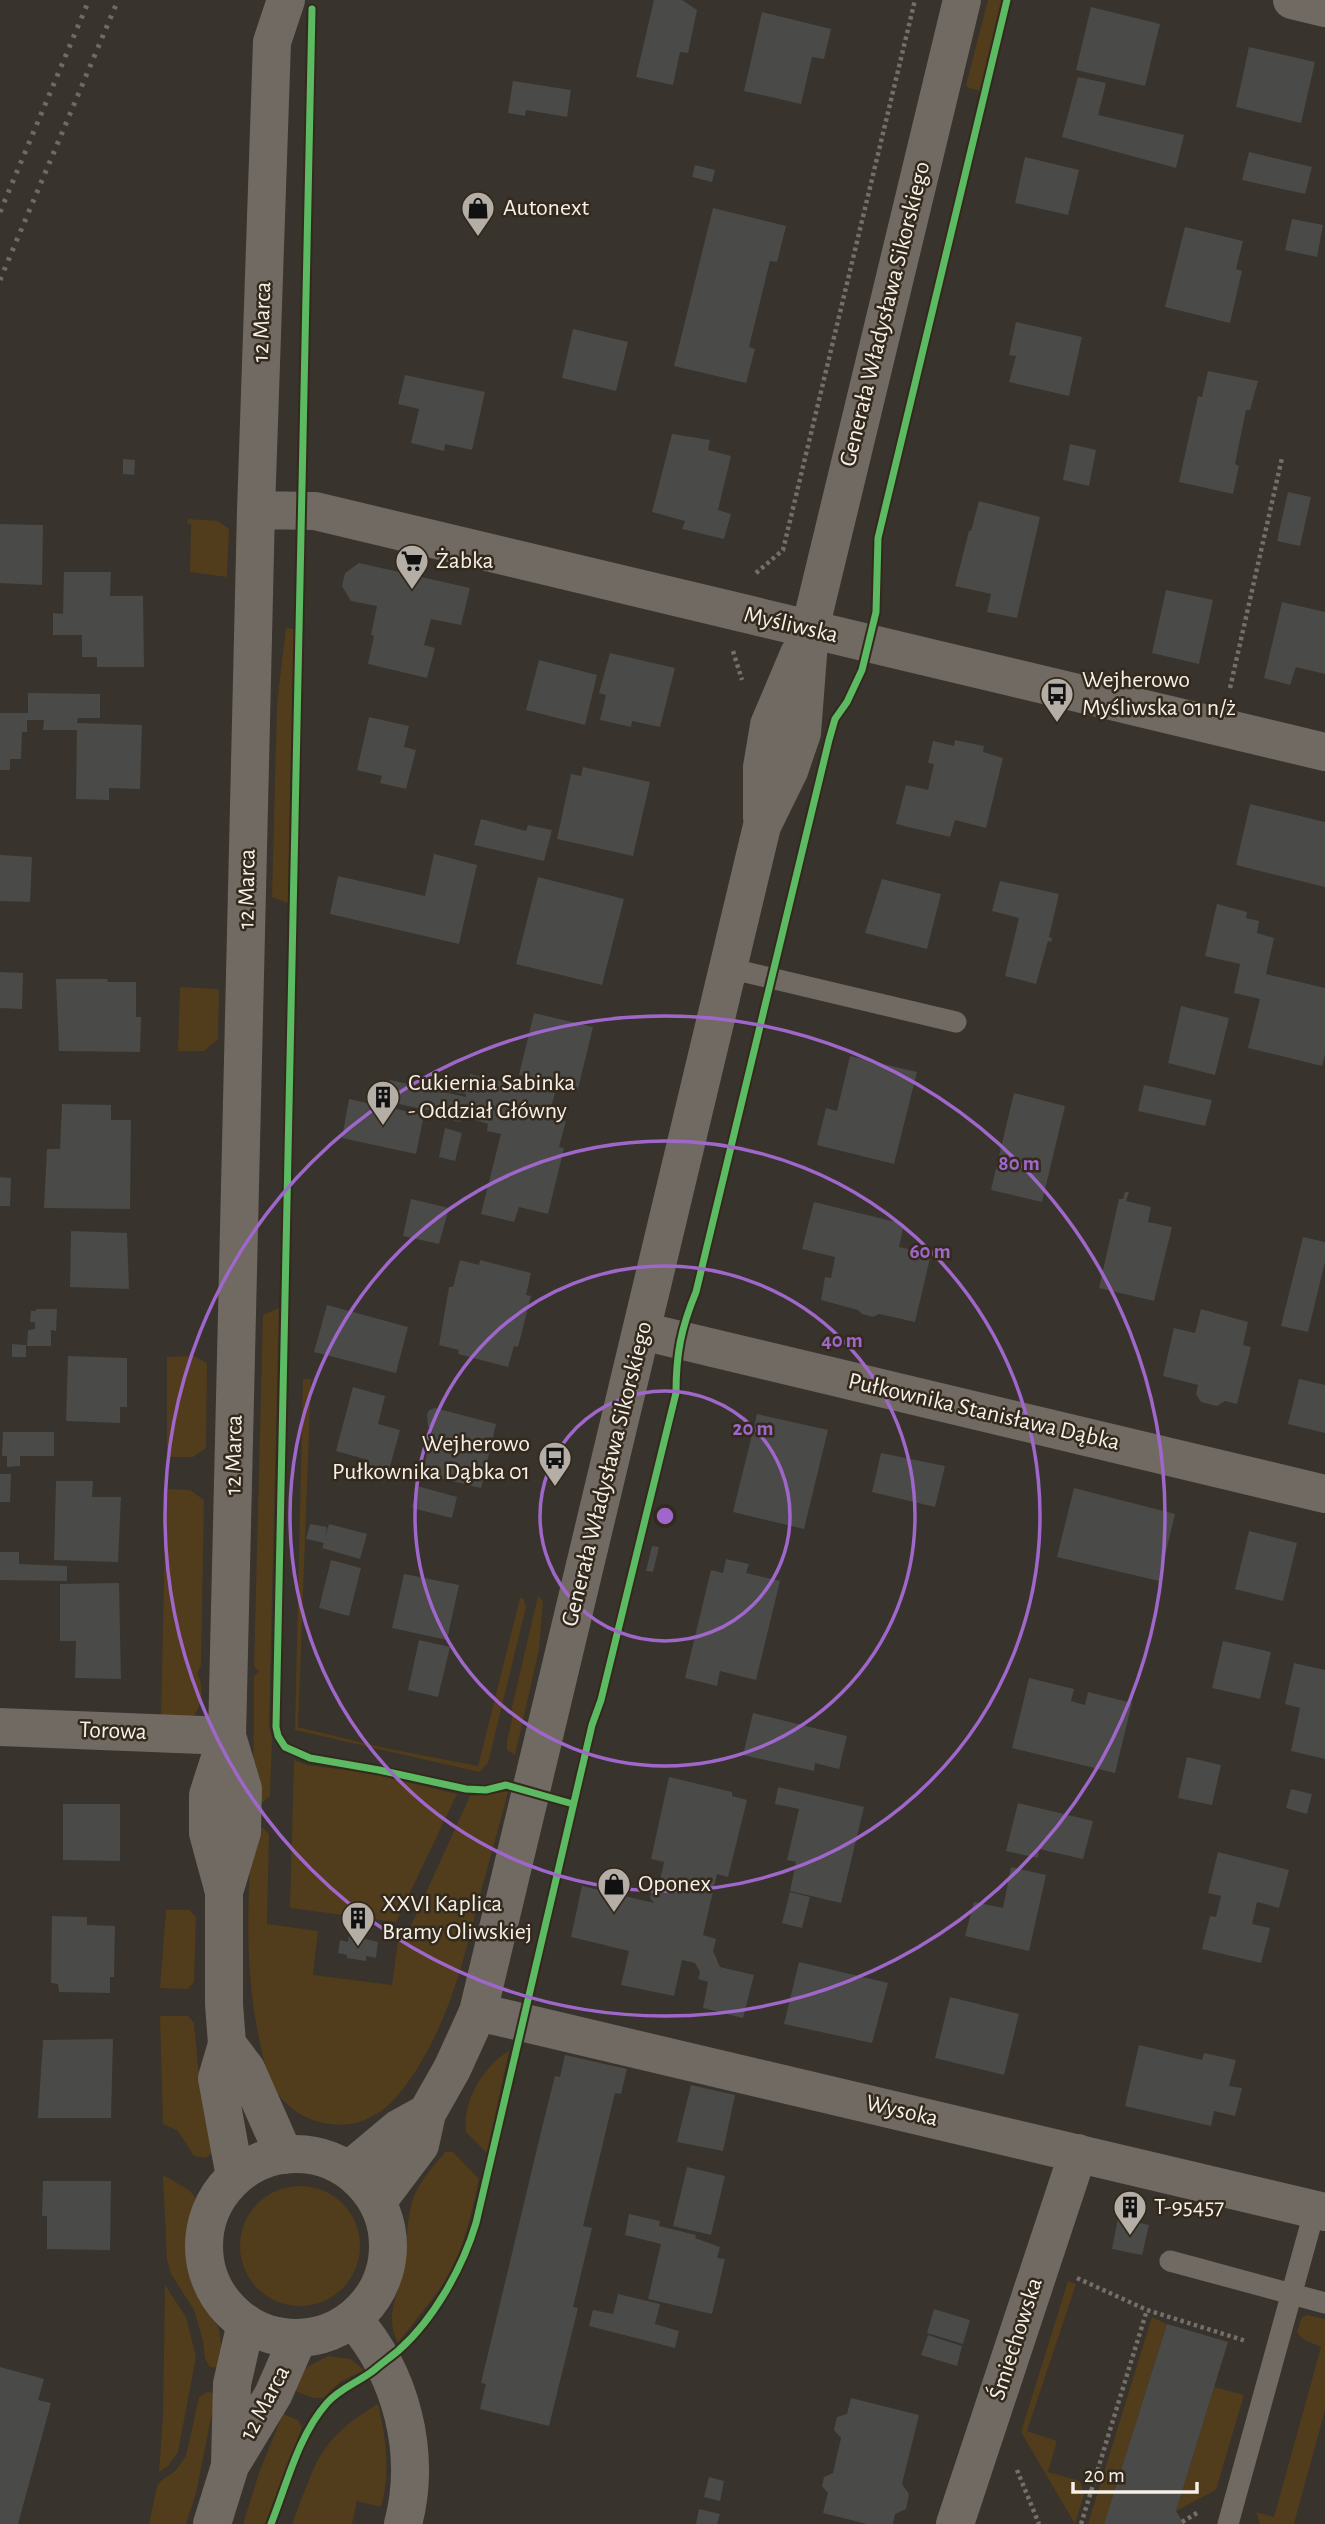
<svg xmlns="http://www.w3.org/2000/svg" width="1325" height="2524" viewBox="0 0 1325 2524" font-family="'Alegreya Sans',sans-serif">
  <style>
    .green { fill: #513c1b }
    .building { fill: #4a4a48 }
    .lines { fill: none; stroke-linecap: round; stroke-linejoin: round }
    .path { stroke: #746f68; stroke-width: 4.5; stroke-dasharray: 3.5 3.5; stroke-linecap: butt }
    .service { stroke: #716a62; stroke-width: 21 }
    .minor { stroke: #716a62; stroke-width: 38 }
    .tertiary { stroke: #716a62; stroke-width: 38 }
    .rail { stroke: #6f6a63; stroke-width: 5; stroke-dasharray: 3.5 7; stroke-linecap: butt }
    .cycleway-casing { stroke: #332a1d; stroke-width: 11 }
    .cycleway { stroke: #5cba63; stroke-width: 7 }
    .ring { fill: none; stroke: #a067cb; stroke-width: 3.5 }
    .labels { text-anchor: middle; dominant-baseline: central; stroke-width: 5; stroke-linejoin: round; paint-order: stroke }
    .poi-label { font-size: 24px; fill: #f6f0e8; stroke: #332a1d; text-anchor: start }
    .street-label { font-size: 24px; fill: #f6f0e8; stroke: #332a1d }
    .centre { fill: #a067cb; stroke: #332a1d; stroke-width: 3.5 }
    .ring-label { font-size: 21px; text-anchor: middle; font-weight: bold; fill: #a067cb; stroke: #332a1d; stroke-width: 5; stroke-linejoin: round; paint-order: stroke }
  </style>
  <rect width="100%" height="100%" fill="#38332c"/>
  <path class="green" d="M988 0H1002L981 91 969 88 966 85Z
    M188 519 218 521 229 529 227 577 190 572 191 524 187 523Z
    M286 628 294 629 288 903 272 897 277 704Z
    M180 987 219 989 218 1039 204 1051H178Z
    M279 1308 269 1725 272 1739 270 1796 263 1802H253L254 1676 259 1672 254 1666 263 1315Z
    M194 1356 207 1363 206 1448 193 1457H167V1357Z
    M303 1379H311L298 1727 380 1747 478 1766 520 1598H523L526 1607 488 1763 479 1772 295 1730Z
    M166 1489 190 1490 204 1500 201 1665 197 1674C205 1685 202 1707 193 1717L161 1719Z
    M538 1596 543 1601 539 1650 515 1755 507 1750C505 1735 515 1722 512 1707Z
    M294 1760 307 1765 369 1773 457 1794 396 1922 290 1908Z
    M503 1792H508C500 1823 491 1854 483 1884 465 1955 450 2025 406 2085 388 2110 363 2129 330 2124 310 2122 289 2110 277 2093 266 2074 262 2054 258 2033 244 1964 248 1897 252 1827L263 1828 269 1834 267 1924 318 1931 313 1975 392 1985 398 1941H404L470 1796Z
    M166 1910H189L196 1917 194 1982 188 1989 160 1988Z
    M160 2016H188L194 2023 199 2075 213 2151 206 2158 194 2156 178 2131 163 2124Z
    M509 2051 487 2153 466 2132C462 2102 483 2066 509 2051Z
    M445 2152H453L479 2179C471 2217 463 2254 441 2287 428 2306 412 2324 398 2343 381 2312 405 2285 406 2255 407 2235 407 2215 414 2196 421 2179 434 2166 445 2152Z
    M163 2175 189 2190 195 2197 196 2211 190 2236 191 2261 197 2282 219 2330 222 2350 220 2368 210 2367 205 2359 203 2341 194 2310 171 2274 167 2259Z
    M240 2246a60 60 0 1 1 120 0a60 60 0 1 1-120 0Z
    M1068 2281 1076 2284 1027 2431 1057 2441 1048 2472 1080 2481 1084 2495 1075 2524 1021 2432Z
    M165 2285 186 2317 196 2357 178 2452 168 2466 159 2472 163 2418Z
    M1308 2315 1325 2319V2410L1294 2524H1260L1256 2512 1274 2517 1321 2347C1312 2342 1302 2342 1297 2332L1302 2317Z
    M1152 2317 1167 2324 1104 2524H1088Z
    M328 2356 351 2359 364 2370 340 2382 323 2398H313L293 2390 307 2367Z
    M1214 2387 1244 2395 1216 2490 1176 2511Z
    M207 2392 216 2393 196 2493 186 2524H149L157 2486 162 2480 175 2471 186 2456 199 2397Z
    M378 2404C386 2437 391 2474 381 2507L357 2501 352 2524H292C317 2462 317 2440 378 2404Z
    M283 2414 298 2420 302 2427 265 2524H243L260 2470Z"/>
  <path class="building" d="M654 0H682L697 10 688 53 680 52 673 85 636 77Z
    M1091 7 1160 24 1145 86 1076 70Z
    M762 12 831 29 824 59 812 57 801 104 744 91Z
    M1249 47 1315 62 1301 123 1236 107Z
    M1078 77 1106 83 1098 115 1184 135 1176 168 1062 137Z
    M513 81 571 90 567 117 526 110 525 116 508 113Z
    M1249 152 1312 167 1305 194 1242 180Z
    M1025 157 1079 170 1068 215 1015 203Z
    M695 165 715 170 712 182 692 177Z
    M713 208 786 226 777 262 770 261 749 347 755 349 746 383 674 366Z
    M1292 219 1323 225 1317 257 1285 250Z
    M1185 227 1243 241 1236 269 1242 271 1230 323 1165 307Z
    M1016 322 1082 337 1069 396 1009 382 1016 356 1009 355Z
    M573 329 628 342 616 391 562 378Z
    M1208 371 1258 381 1250 410H1246L1235 464 1239 466 1233 494 1179 482 1198 396 1202 397Z
    M405 375 485 392 472 450 445 444 444 451 411 443 419 409 398 404Z
    M672 434 710 440 708 450 731 456 718 510 731 514 724 539 682 529 685 521 652 512Z
    M1070 444 1096 450 1089 486 1063 480Z
    M123 459 135 460 134 475 123 474Z
    M1288 492 1311 497 1300 546 1277 541Z
    M979 501 1040 517 1017 618 987 612 991 594 955 586 969 531H971Z
    M0 524 43 525 42 585 0 583Z
    M359 563 470 588 461 625 431 619 424 645 435 648 427 678 368 664 374 636 371 635 377 606 351 601 342 586 345 573Z
    M64 572H111L110 596H143L144 667H97V657H82V635H53V613L63 614Z
    M1166 590 1213 600 1199 664 1152 653Z
    M1282 602 1325 612V674L1296 667 1290 685 1264 678Z
    M610 653 675 668 660 727 632 721 631 727 600 720 606 695 599 693Z
    M539 660 597 675 585 725 526 710Z
    M28 693 100 694V718H78L77 723 142 725 140 789 109 788V800L76 799 77 730H43L44 720H27V732H22L21 759H10V770H0V713H28Z
    M369 717 409 726 404 747 416 750 406 789 380 783 382 776 357 770Z
    M955 740 984 746 983 752 1003 758 986 828 955 820 950 837 896 824 906 785 928 790 934 764 928 763 933 741 954 746Z
    M583 767 650 782 633 856 557 839 571 774 581 776Z
    M1250 804 1325 822V887L1236 865Z
    M481 819 526 831 528 825 552 830 544 861 474 845Z
    M434 854 477 865 459 944 330 914 338 876 425 896Z
    M0 855 32 857 30 902 0 901Z
    M538 877 624 899 602 985 516 964Z
    M882 879 941 894 927 949 865 933Z
    M1000 881 1059 894 1049 937 1052 938 1051 942 1048 941 1036 984 1005 976 1019 918 992 911Z
    M1217 904 1247 912 1246 918 1259 921 1257 933 1274 938 1266 974 1325 988V1055L1322 1066 1248 1048 1260 999 1234 993 1240 964 1205 956Z
    M0 972 23 973 22 1009 0 1008Z
    M56 979H107L108 982H136V1017H141L140 1052 59 1051Z
    M1181 1006 1229 1018 1215 1075 1168 1063Z
    M534 1013 593 1027 578 1089 519 1075Z
    M850 1056 917 1072 894 1164 817 1145 826 1108 837 1111Z
    M470 1074 555 1093 548 1118 566 1121 559 1147 564 1148 548 1214 519 1207 514 1222 481 1214 501 1134 487 1131 488 1124 462 1116 461 1122 435 1117 436 1112 385 1101 390 1080 466 1097V1094L449 1091 452 1080 469 1083Z
    M1144 1085 1212 1100 1205 1126 1138 1111Z
    M1014 1093 1065 1106 1042 1202 991 1190Z
    M349 1099 424 1115 416 1154 342 1138Z
    M62 1104 111 1105V1120H131L130 1209 44 1208 47 1149H60Z
    M445 1128 462 1133 455 1161 439 1157Z
    M0 1177 11 1178 10 1206H0Z
    M1125 1192H1129L1126 1201 1151 1207 1148 1222 1172 1227 1154 1301 1099 1288 1119 1199H1123Z
    M411 1199 449 1208 439 1244 403 1236Z
    M814 1202 904 1224 899 1247 931 1254 915 1322 879 1314 873 1317 862 1314 858 1310 821 1300 825 1277 831 1278 835 1257 802 1249Z
    M71 1231 127 1233 129 1289 70 1287Z
    M1303 1237 1325 1242V1262L1308 1332 1281 1326Z
    M460 1260 479 1265 480 1260 531 1273 526 1295 531 1296 518 1347 514 1346 508 1367 458 1354 459 1350 439 1345 449 1287H453Z
    M327 1305 408 1327 396 1373 314 1352Z
    M36 1309H57L56 1331 51 1330V1346H27L28 1330 35 1329V1322H30L31 1311H36Z
    M1201 1309 1248 1322 1243 1345 1251 1347 1237 1404 1225 1401 1217 1406 1201 1402 1196 1394 1198 1385 1163 1376 1174 1328 1195 1333Z
    M12 1344 26 1345V1357H12Z
    M68 1356 127 1358V1407H120V1423L66 1421Z
    M1299 1379 1325 1385V1433L1288 1424Z
    M353 1387 385 1396 378 1424 400 1430 389 1470 366 1464 368 1460 336 1451Z
    M435 1408 496 1424 481 1488 422 1474 433 1428 428 1427 427 1414 429 1410Z
    M757 1414 828 1430 804 1529 733 1512Z
    M3 1432H54V1456H20V1466L7 1467V1456H2Z
    M881 1453 945 1466 935 1507 872 1492Z
    M0 1474H11L10 1502H0Z
    M56 1481H93L92 1497H121L118 1562 54 1560Z
    M417 1486 457 1497 452 1518 412 1508Z
    M1074 1488 1175 1514 1159 1581 1057 1557Z
    M310 1524 327 1527 325 1537 329 1524 367 1534 360 1559 322 1548 324 1543 306 1539Z
    M1249 1531 1297 1543 1283 1601 1235 1589Z
    M652 1546 659 1547 653 1572 646 1571Z
    M0 1552H19V1564L67 1566V1581L0 1580Z
    M726 1559 749 1564 746 1573 780 1581 756 1680 720 1671 717 1686 685 1678 711 1570 723 1573Z
    M331 1560 361 1568 349 1616 319 1608Z
    M404 1574 459 1585 447 1640 392 1628Z
    M119 1583 121 1679 75 1678 76 1641H60V1584Z
    M419 1640 450 1647 438 1697 408 1690Z
    M1223 1641 1271 1652 1260 1699 1212 1688Z
    M1294 1663 1325 1670V1759L1291 1751 1300 1708 1285 1704Z
    M1029 1678 1074 1689 1071 1701 1085 1705 1088 1692 1132 1703 1115 1773 1012 1748Z
    M753 1713 847 1736 839 1769 815 1763 814 1771 743 1755Z
    M1187 1757 1221 1765 1212 1805 1178 1798Z
    M669 1777 732 1792V1796L747 1800 728 1877 717 1874 703 1935 716 1939 713 1951 720 1967 754 1975 743 2018 703 2008 708 1982 698 1979 700 1972 695 1963 682 1960 674 1996 621 1985 629 1951 571 1937 582 1886 654 1903 650 1898 653 1888 659 1885 664 1862 651 1859Z
    M778 1787 864 1807 841 1903 790 1891 796 1862 787 1860 799 1809 775 1804Z
    M1291 1789 1312 1794 1307 1814 1286 1808Z
    M1018 1803 1093 1821 1083 1859 1039 1849 1038 1858 1006 1851Z
    M63 1804H120V1861L63 1860Z
    M1218 1852 1289 1870 1279 1908 1257 1902 1252 1924 1270 1928 1261 1963 1202 1949 1210 1916 1216 1917 1221 1896 1208 1893Z
    M1011 1867 1046 1875 1029 1951 965 1936 974 1902 1003 1908Z
    M790 1892 810 1897 802 1928 782 1923Z
    M52 1916 87 1917V1925L115 1926 114 1977H110V1993L59 1992 58 1984 51 1983Z
    M349 1935 378 1942 376 1958 366 1956V1961L347 1958V1955L338 1953 340 1940 348 1942Z
    M799 1962 888 1983 872 2043 784 2024Z
    M950 1997 1019 2014 1004 2075 935 2058Z
    M113 2039 111 2118H38L43 2040Z
    M1139 2045 1202 2060 1204 2053 1236 2060 1229 2086 1242 2088 1235 2116 1214 2111 1211 2126 1125 2106Z
    M565 2055 627 2069 621 2094 615 2093 583 2226 592 2228 573 2307 578 2308 549 2426 480 2409 486 2384 481 2383 541 2132 555 2076 560 2077Z
    M691 2085 735 2095 723 2151 677 2142Z
    M687 2167 725 2176 711 2235 673 2226Z
    M43 2181H111L110 2250 47 2249V2216H42Z
    M629 2214 660 2221 659 2226 696 2235 695 2238 720 2247 717 2258 725 2259 712 2314 648 2299 661 2244 625 2235Z
    M1118 2218 1149 2225 1142 2255 1112 2249Z
    M618 2294 660 2304 655 2324 679 2331 675 2348 589 2326 593 2310 613 2314Z
    M934 2309 970 2320 963 2344 927 2333Z
    M1167 2324 1228 2342 1176 2511 1184 2524H1104Z
    M928 2335 962 2346 957 2366 921 2355Z
    M0 2367 44 2379 38 2400 51 2403 18 2524H0Z
    M851 2398 919 2415 902 2484 909 2494 906 2509 895 2514 893 2524H867L823 2513 828 2493 822 2486 824 2477 833 2473 841 2438 834 2430 837 2417 847 2414Z
    M709 2477 724 2481 720 2501 704 2497Z
    M699 2509 720 2514 717 2524H696Z"/>
  <g class="lines">
    <path class="path" d="M756 573 783 550 915 0
      M733 651 742 680
      M1230 688 1282 458
      M1077 2278 1147 2310 1246 2341
      M1017 2470 1039 2524
      M1182 2522 1197 2513
      M1081 2524 1147 2310"/>
    <path class="service" d="M728 968 956 1022
      M1170 2261 1325 2303
      M1228 2524 1315 2209"/>
    <path class="minor" d="M1292 0 1325 8
      M642 1331 1325 1494
      M0 1727 227 1736
      M478 2012 1325 2212
      M353 2319C401 2374 422 2452 403 2524
      M955 2524 1078 2153"/>
    <path class="tertiary" d="M256 510 315 511 1325 752
      M762 818V767L769 725 799 654
      M224 1892 242 1832 243 1789 227 1736
      M227 2044 246 2069 284 2155
      M204 2246a92 92 0 1 1 184 0a92 92 0 1 1-184 0Z
      M349 2170 398 2129 427 2113
      M235 2177 217 2078 227 2044 224 2004V1892L208 1833V1795L227 1736 256 510 272 42 286 0
      M377 2202 420 2145 427 2113 452 2069 478 2012 762 826 789 771 802 733 810 629 962 0
      M230 2464 232 2384 246 2323
      M212 2524 230 2466 273 2395 298 2338"/>
    <path class="rail" d="M0 212 89 0
      M0 280 118 0"/>
    <defs>
      <path id="cycleway" d="M312 9 276 1727 278 1736 285 1747 310 1758 379 1770 466 1789 486 1790 506 1785 573 1804
        M271 2524C287 2484 298 2436 327 2403 340 2388 359 2382 374 2370 382 2363 391 2357 399 2350 434 2319 463 2267 476 2223L592 1725 601 1700 676 1393C676 1354 681 1328 696 1292L829 740 835 719 847 702 862 670 876 612 878 538 1007 0"/>
    </defs>
    <use href="#cycleway" class="cycleway-casing"/>
    <use href="#cycleway" class="cycleway"/>
  </g>
  <g class="ring">
    <circle cx="665" cy="1516" r="125"/>
    <circle cx="665" cy="1516" r="250"/>
    <circle cx="665" cy="1516" r="375"/>
    <circle cx="665" cy="1516" r="500"/>
  </g>
  <defs>
    <symbol id="shop-pin" viewBox="-11 -11 22 30"><path d="M0 17L-7.5 6A9.5 9.5 0 1 1 7.5 6Z" fill="#b4aea6" stroke="#332a1d"/><path d="M-5-2.5h2.3a2.7 3.5 0 0 1 5.4 0H5L5.5 6h-11ZM-1.5-2.5h3a1.5 2.3 0 0 0-3 0Z" fill="#111"/></symbol>
    <symbol id="supermarket-pin" viewBox="-11 -11 22 30"><path d="M0 17L-7.5 6A9.5 9.5 0 1 1 7.5 6Z" fill="#b4aea6" stroke="#332a1d"/><path d="M-6-5.5h2.5l.6 2H6L4.5 2H-2.5L-4.4-4H-6ZM-1.5 3.2a1.3 1.3 0 1 0 .1 0ZM3 3.2a1.3 1.3 0 1 0 .1 0Z" fill="#111"/></symbol>
    <symbol id="bus-pin" viewBox="-11 -11 22 30"><path d="M0 17L-7.5 6A9.5 9.5 0 1 1 7.5 6Z" fill="#b4aea6" stroke="#332a1d"/><path d="M-5-6H5V4H4V6H2V4H-2V6H-4V4H-5ZM-3.5-4V0h7V-4ZM-3.5 1.2v1.5H-2V1.2ZM2 1.2v1.5H3.5V1.2Z" fill="#111"/></symbol>
    <symbol id="building-pin" viewBox="-11 -11 22 30"><path d="M0 17L-7.5 6A9.5 9.5 0 1 1 7.5 6Z" fill="#b4aea6" stroke="#332a1d"/><path d="M-4-6H4V6H1V3H-1V6H-4ZM-2.5-4.3h1.7v1.8h-1.7ZM.8-4.3h1.7v1.8H.8ZM-2.5-1h1.7V.8h-1.7ZM.8-1h1.7V.8H.8Z" fill="#111"/></symbol>
  </defs>
  <g fill-rule="evenodd">
    <use href="#shop-pin" x="459" y="189" width="38" height="52"/>
    <use href="#supermarket-pin" x="393" y="542" width="38" height="52"/>
    <use href="#bus-pin" x="1038" y="675" width="38" height="52"/>
    <use href="#building-pin" x="364" y="1078" width="38" height="52"/>
    <use href="#bus-pin" x="536" y="1439" width="38" height="52"/>
    <use href="#shop-pin" x="595" y="1865" width="38" height="52"/>
    <use href="#building-pin" x="339" y="1899" width="38" height="52"/>
    <use href="#building-pin" x="1111" y="2188" width="38" height="52"/>
  </g>
  <g class="labels">
    <g class="poi-label">
      <text x="503" y="208">Autonext</text>
      <text x="436" y="561">Żabka</text>
      <text x="1082" y="680">Wejherowo<tspan x="1082" dy="28">Myśliwska 01 n/ż</tspan></text>
      <text x="408" y="1083">Cukiernia Sabinka<tspan x="408" dy="28">- Oddział Główny</tspan></text>
      <text x="530" y="1444" text-anchor="end">Wejherowo<tspan x="530" dy="28">Pułkownika Dąbka 01</tspan></text>
      <text x="638" y="1884">Oponex</text>
      <text x="382" y="1904">XXVI Kaplica<tspan x="382" dy="28">Bramy Oliwskiej</tspan></text>
      <text x="1154" y="2207">T-95457</text>
    </g>
    <g class="street-label">
      <text transform="translate(885 314) rotate(-76)">Generała Władysława Sikorskiego</text>
      <text transform="translate(262 322) rotate(-88)">12 Marca</text>
      <text transform="translate(791 625) rotate(13)">Myśliwska</text>
      <text transform="translate(247 889) rotate(-89)">12 Marca</text>
      <text transform="translate(984 1412) rotate(13)">Pułkownika Stanisława Dąbka</text>
      <text transform="translate(234 1455) rotate(-89)">12 Marca</text>
      <text transform="translate(607 1474) rotate(-76)">Generała Władysława Sikorskiego</text>
      <text transform="translate(113 1731) rotate(2)">Torowa</text>
      <text transform="translate(902 2111) rotate(13)">Wysoka</text>
      <text transform="translate(1016 2339) rotate(-72)">Śmiechowska</text>
      <text transform="translate(265 2403) rotate(-62)">12 Marca</text>
    </g>
  </g>
  <circle cx="665" cy="1516" r="10" class="centre"/>
  <g class="ring-label">
    <text x="1019" y="1170">80 m</text>
    <text x="930" y="1258">60 m</text>
    <text x="842" y="1347">40 m</text>
    <text x="753" y="1435">20 m</text>
  </g>
  <path d="M1073 2482v10h124v-10" fill="none" stroke="#f6f0e8" stroke-width="3.5"/>
  <text x="1084" y="2482" font-size="21" fill="#f6f0e8" stroke="#332a1d" stroke-width="5" paint-order="stroke">20 m</text>
</svg>
